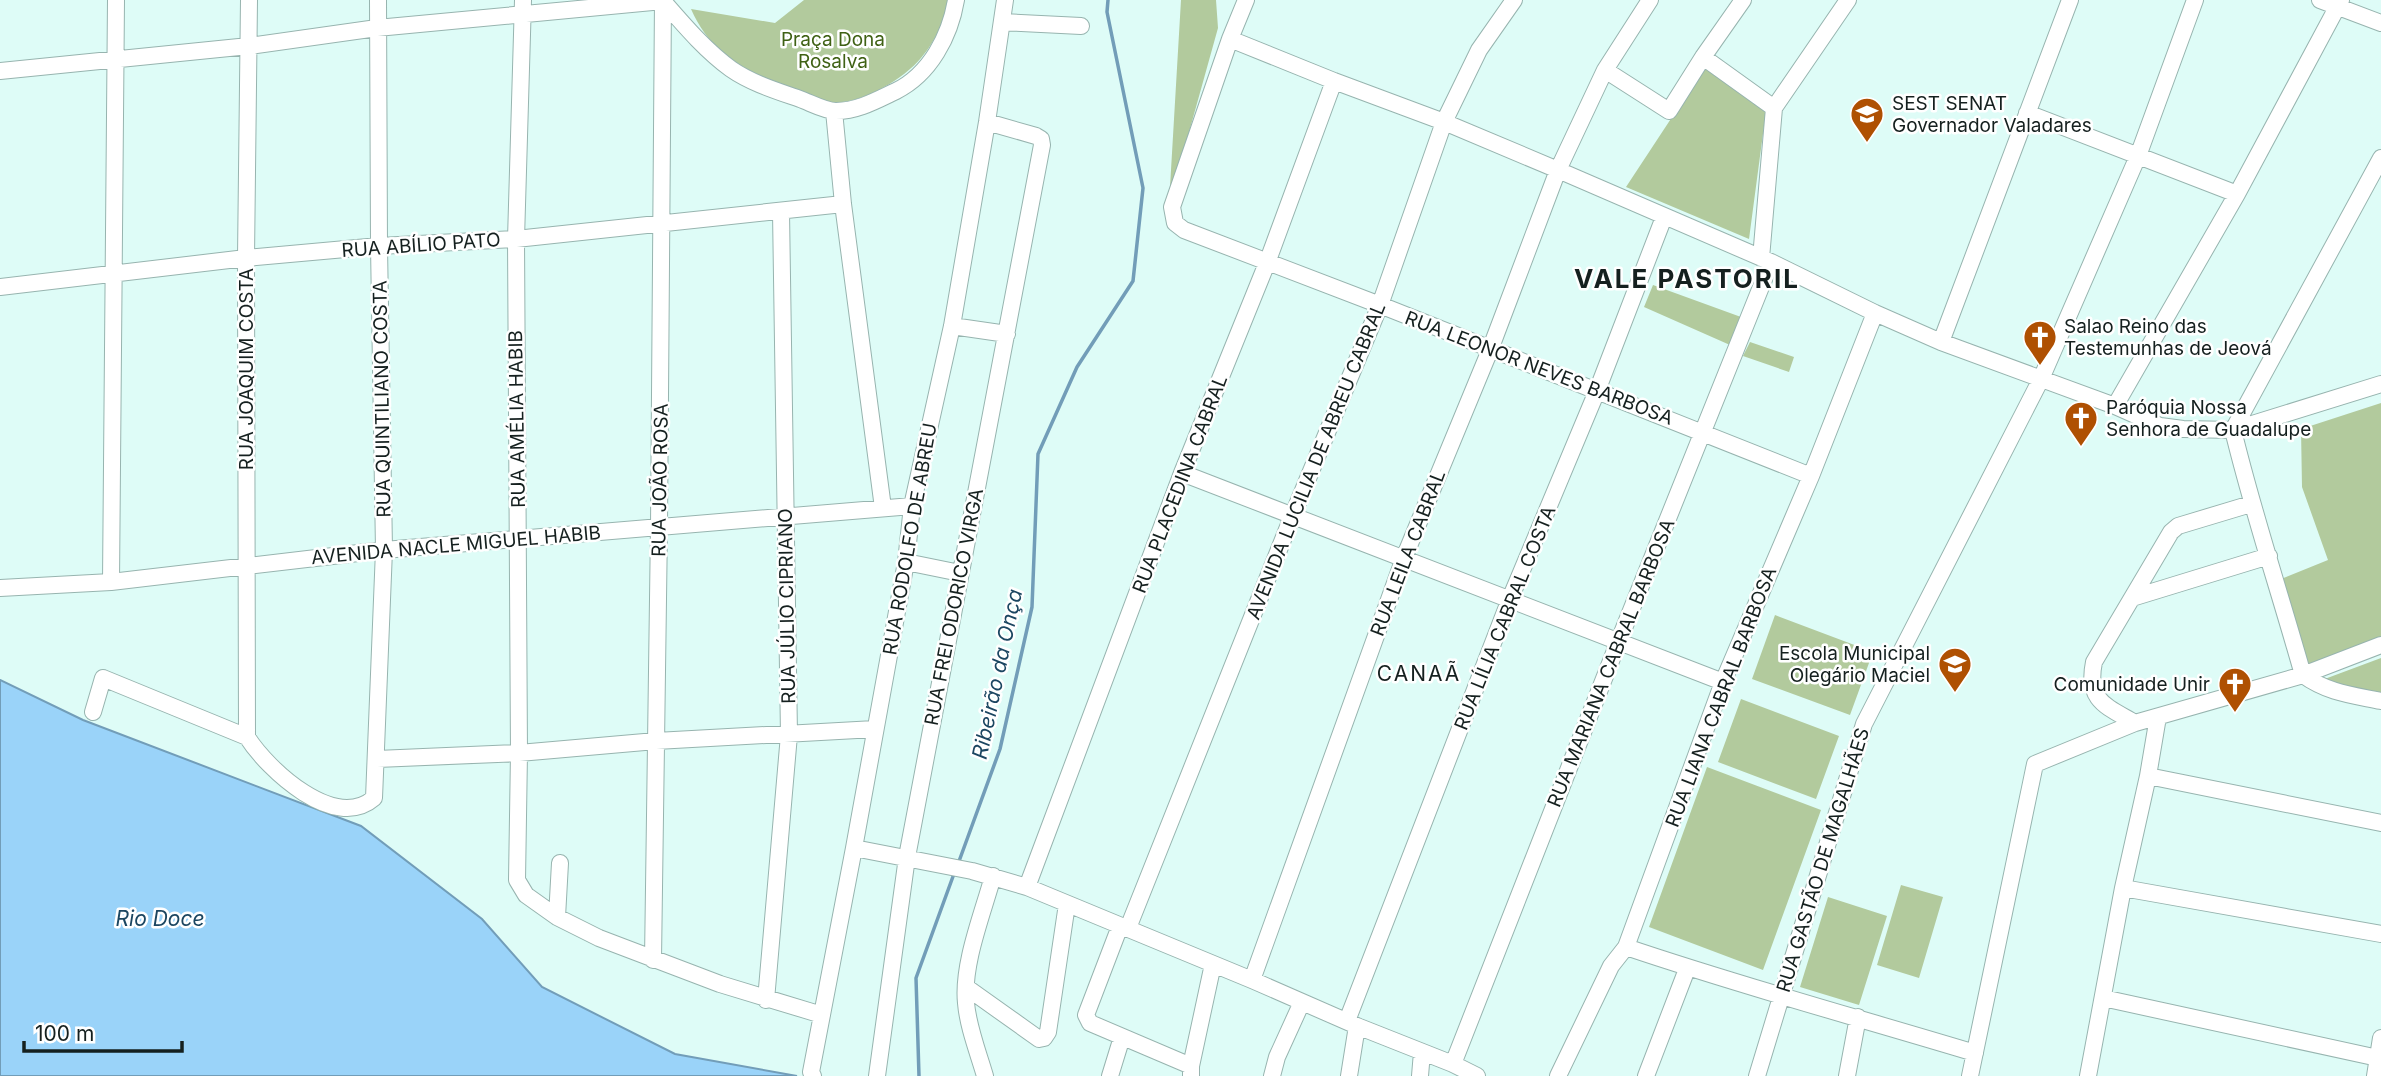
<svg xmlns="http://www.w3.org/2000/svg" width="2381" height="1076" viewBox="0 0 2381 1076" font-family="Inter,sans-serif">
  <style>
    .green { fill: #b2ca9d }
    .water { fill: #9ad3f9; stroke: #729db8; stroke-width: 2 }
    .lines { fill: none; stroke-linecap: round; stroke-linejoin: round }
    .stream { stroke: #729db8; stroke-width: 3.5 }
    .minor-casing { stroke: #97b4af; stroke-width: 18 }
    .minor { stroke: #fff; stroke-width: 16 }
    .labels { text-anchor: middle; dominant-baseline: central; stroke-width: 5; stroke-linejoin: round; paint-order: stroke }
    .park-label { font-size: 19px; fill: #3f6114; stroke: #fff }
    .poi-label { font-size: 19px; fill: #15201f; stroke: #fff; text-anchor: start }
    .street-label { font-size: 19px; fill: #15201f; stroke: #fff }
    .neighbourhood-label { font-size: 21px; letter-spacing: 2px; fill: #15201f; stroke: #fff }
    .water-label { font-size: 21px; font-style: italic; fill: #1b4661; stroke: #fff }
    .district-label { font-size: 26px; font-weight: bold; letter-spacing: 2px; fill: #15201f; stroke: #fff }
  </style>
  <rect width="100%" height="100%" fill="#defcf7"/>
  <path class="green" d="M804 0H948C946 19 934 43 921 58 903 80 857 107 827 102 814 99 800 92 787 87 744 70 710 53 691 9L775 23Z
    M1181 0H1216L1218 28 1169 204Z
    M1705 67 1766 111 1749 239 1626 187Z
    M1653 285 1741 317 1730 345 1644 307Z
    M1750 342 1794 357 1789 372 1743 356Z
    M2381 403V639L2305 665 2281 579 2328 560 2302 487 2301 429Z
    M1775 615 1873 652 1850 715 1752 679Z
    M2381 658V694L2322 680Z
    M1741 699 1839 736 1816 799 1718 762Z
    M1707 767 1821 810 1763 970 1649 927Z
    M1901 885 1943 897 1919 978 1877 965Z
    M1828 897 1887 916 1859 1005 1800 987Z"/>
  <path class="water" d="M0 680 83 720 361 826 482 919 542 987 675 1054 797 1076H0Z"/>
  <g class="lines">
    <path class="stream" d="M958 864 1000 749 1032 607 1038 454 1077 367 1133 281 1143 188 1107 12 1108 0
      M919 1076 916 978 955 871"/>
    <defs>
      <path id="minor" d="M523 0 516 239 519 753 517 880 526 895 557 917 599 938 720 984 822 1015
        M1246 0 1230 39 1172 207 1175 223 1184 230 1380 305 1811 476
        M2320 0 2381 23
        M1002 22 1081 26
        M1230 39 1334 81 1444 122 1558 170 1771 262 1875 313 1941 342 2115 406 2160 426 2183 429 2233 430 2381 384
        M1703 57 1774 108
        M1605 70 1669 111 1703 57 1743 0
        M0 71 249 46 377 28 663 1C684 25 705 50 731 69 751 83 777 91 800 99 811 103 825 111 836 111 858 111 877 100 896 91 930 74 950 36 956 0
        M834 111 843 204 883 508
        M2027 113 2237 194
        M1761 258 1774 108 1848 0
        M0 287 246 258 379 246 516 239 843 204
        M952 326 1007 334
        M1941 342 2070 0
        M2115 406 2237 194 2341 0
        M2233 430 2381 158
        M2233 430C2253 513 2280 593 2303 675
        M1182 473 1723 682
        M906 562 960 573
        M111 582 116 0
        M0 588 111 582 384 550 912 506
        M2132 598 2269 556
        M2303 675C2328 693 2352 695 2381 701
        M93 712 103 678 247 737C268 770 335 832 374 798L384 550 379 246 378 0
        M2135 723C2106 706 2086 701 2094 662L2171 532 2178 526 2251 504
        M247 737 246 258 249 0
        M377 759 519 753 656 741 875 729
        M2148 776 2381 823
        M854 848 972 871 1027 887 1252 980 1357 1026 1453 1064 1477 1076
        M1027 887 1182 473 1267 263 1334 81
        M2123 888 2381 934
        M557 917 560 863
        M1120 926 1086 1015 1090 1023 1191 1066
        M1128 928 1292 517 1380 305 1444 122 1479 50 1514 0
        M1626 947C1741 986 1859 1018 1975 1053
        M653 960 659 527 663 0
        M1252 980 1404 558 1490 350 1558 170 1605 70 1650 0
        M966 987 1039 1039 1044 1038 1048 1032 1067 904
        M2103 998 2378 1058
        M766 1000 789 735 781 212
        M1347 1021 1510 599 1597 391 1664 217
        M1453 1064 1618 643 1771 262
        M1191 1075V1066L1213 964
        M813 1076 811 1072 854 848 906 562 912 506 952 326 987 122 1005 0
        M877 1076 907 857 1042 145 1041 139 1036 136 987 122
        M985 1076C978 1052 968 1027 966 1003 962 964 983 913 993 876
        M1110 1076 1122 1037
        M1272 1076 1277 1057 1302 1002
        M1349 1076 1357 1026
        M1420 1076 1422 1052
        M1558 1076 1611 966 1626 947 1723 682 1811 476 1875 313
        M1646 1076 1687 969
        M1757 1076 1864 724 2041 379 2138 156 2195 0
        M1847 1076 1858 1017
        M1970 1076 2035 764 2135 723 2303 675 2381 645
        M2088 1076 2123 888 2148 776 2158 717
        M2375 1076 2381 1038"/>
    </defs>
    <use href="#minor" class="minor-casing"/>
    <use href="#minor" class="minor"/>
  </g>
  <defs>
    <symbol id="school-pin" viewBox="-11 -11 22 30"><path d="M0 17L-7.5 6A9.5 9.5 0 1 1 7.5 6Z" fill="#af5002" stroke="#fff"/><path d="M0-5L7-2L0 1L-7-2ZM-4 1L0 2.5L4 1V4Q0 6-4 4Z" fill="#fff"/></symbol>
    <symbol id="church-pin" viewBox="-11 -11 22 30"><path d="M0 17L-7.5 6A9.5 9.5 0 1 1 7.5 6Z" fill="#af5002" stroke="#fff"/><path d="M-1.2-6h2.4v3.5h3.3v2.4h-3.3V6h-2.4V-.1h-3.3v-2.4h3.3Z" fill="#fff"/></symbol>
  </defs>
  <g fill-rule="evenodd">
    <use href="#school-pin" x="1848" y="95" width="38" height="52"/>
    <use href="#church-pin" x="2021" y="318" width="38" height="52"/>
    <use href="#church-pin" x="2062" y="399" width="38" height="52"/>
    <use href="#school-pin" x="1936" y="645" width="38" height="52"/>
    <use href="#church-pin" x="2216" y="665" width="38" height="52"/>
  </g>
  <g class="labels">
    <g class="park-label">
      <text x="833" y="39">Praça Dona<tspan x="833" dy="22">Rosalva</tspan></text>
    </g>
    <g class="poi-label">
      <text x="1892" y="103">SEST SENAT<tspan x="1892" dy="22">Governador Valadares</tspan></text>
      <text x="2064" y="326">Salao Reino das<tspan x="2064" dy="22">Testemunhas de Jeová</tspan></text>
      <text x="2106" y="407">Paróquia Nossa<tspan x="2106" dy="22">Senhora de Guadalupe</tspan></text>
      <text x="1930" y="653" text-anchor="end">Escola Municipal<tspan x="1930" dy="22">Olegário Maciel</tspan></text>
      <text x="2210" y="684" text-anchor="end">Comunidade Unir</text>
    </g>
    <g class="street-label">
      <text transform="translate(421 245) rotate(-4)">RUA ABÍLIO PATO</text>
      <text transform="translate(1539 368) rotate(21)">RUA LEONOR NEVES BARBOSA</text>
      <text transform="translate(246 369) rotate(-90)">RUA JOAQUIM COSTA</text>
      <text transform="translate(382 399) rotate(-91)">RUA QUINTILIANO COSTA</text>
      <text transform="translate(517 419) rotate(-91)">RUA AMÉLIA HABIB</text>
      <text transform="translate(1316 461) rotate(-68)">AVENIDA LUCILIA DE ABREU CABRAL</text>
      <text transform="translate(660 480) rotate(-89)">RUA JOÃO ROSA</text>
      <text transform="translate(1180 484) rotate(-69)">RUA PLACEDINA CABRAL</text>
      <text transform="translate(910 539) rotate(-80)">RUA RODOLFO DE ABREU</text>
      <text transform="translate(456 545) rotate(-5)">AVENIDA NACLE MIGUEL HABIB</text>
      <text transform="translate(1408 553) rotate(-69)">RUA LEILA CABRAL</text>
      <text transform="translate(787 606) rotate(-91)">RUA JÚLIO CIPRIANO</text>
      <text transform="translate(954 607) rotate(-79)">RUA FREI ODORICO VIRGA</text>
      <text transform="translate(1505 618) rotate(-68)">RUA LÍLIA CABRAL COSTA</text>
      <text transform="translate(1611 663) rotate(-68)">RUA MARIANA CABRAL BARBOSA</text>
      <text transform="translate(1721 697) rotate(-69)">RUA LIANA CABRAL BARBOSA</text>
      <text transform="translate(1823 860) rotate(-73)">RUA GASTÃO DE MAGALHÃES</text>
    </g>
    <g class="neighbourhood-label">
      <text x="1419" y="673">CANAÃ</text>
    </g>
    <g class="water-label">
      <text transform="translate(997 674) rotate(-78)">Ribeirão da Onça</text>
      <text x="160" y="918">Rio Doce</text>
    </g>
    <g class="district-label">
      <text x="1687" y="278">VALE PASTORIL</text>
    </g>
  </g>
  <path d="M24 1041v10h158v-10" fill="none" stroke="#15201f" stroke-width="3.5"/>
  <text x="35" y="1041" font-size="21" fill="#15201f" stroke="#ffffff" stroke-width="5" paint-order="stroke">100 m</text>
</svg>
